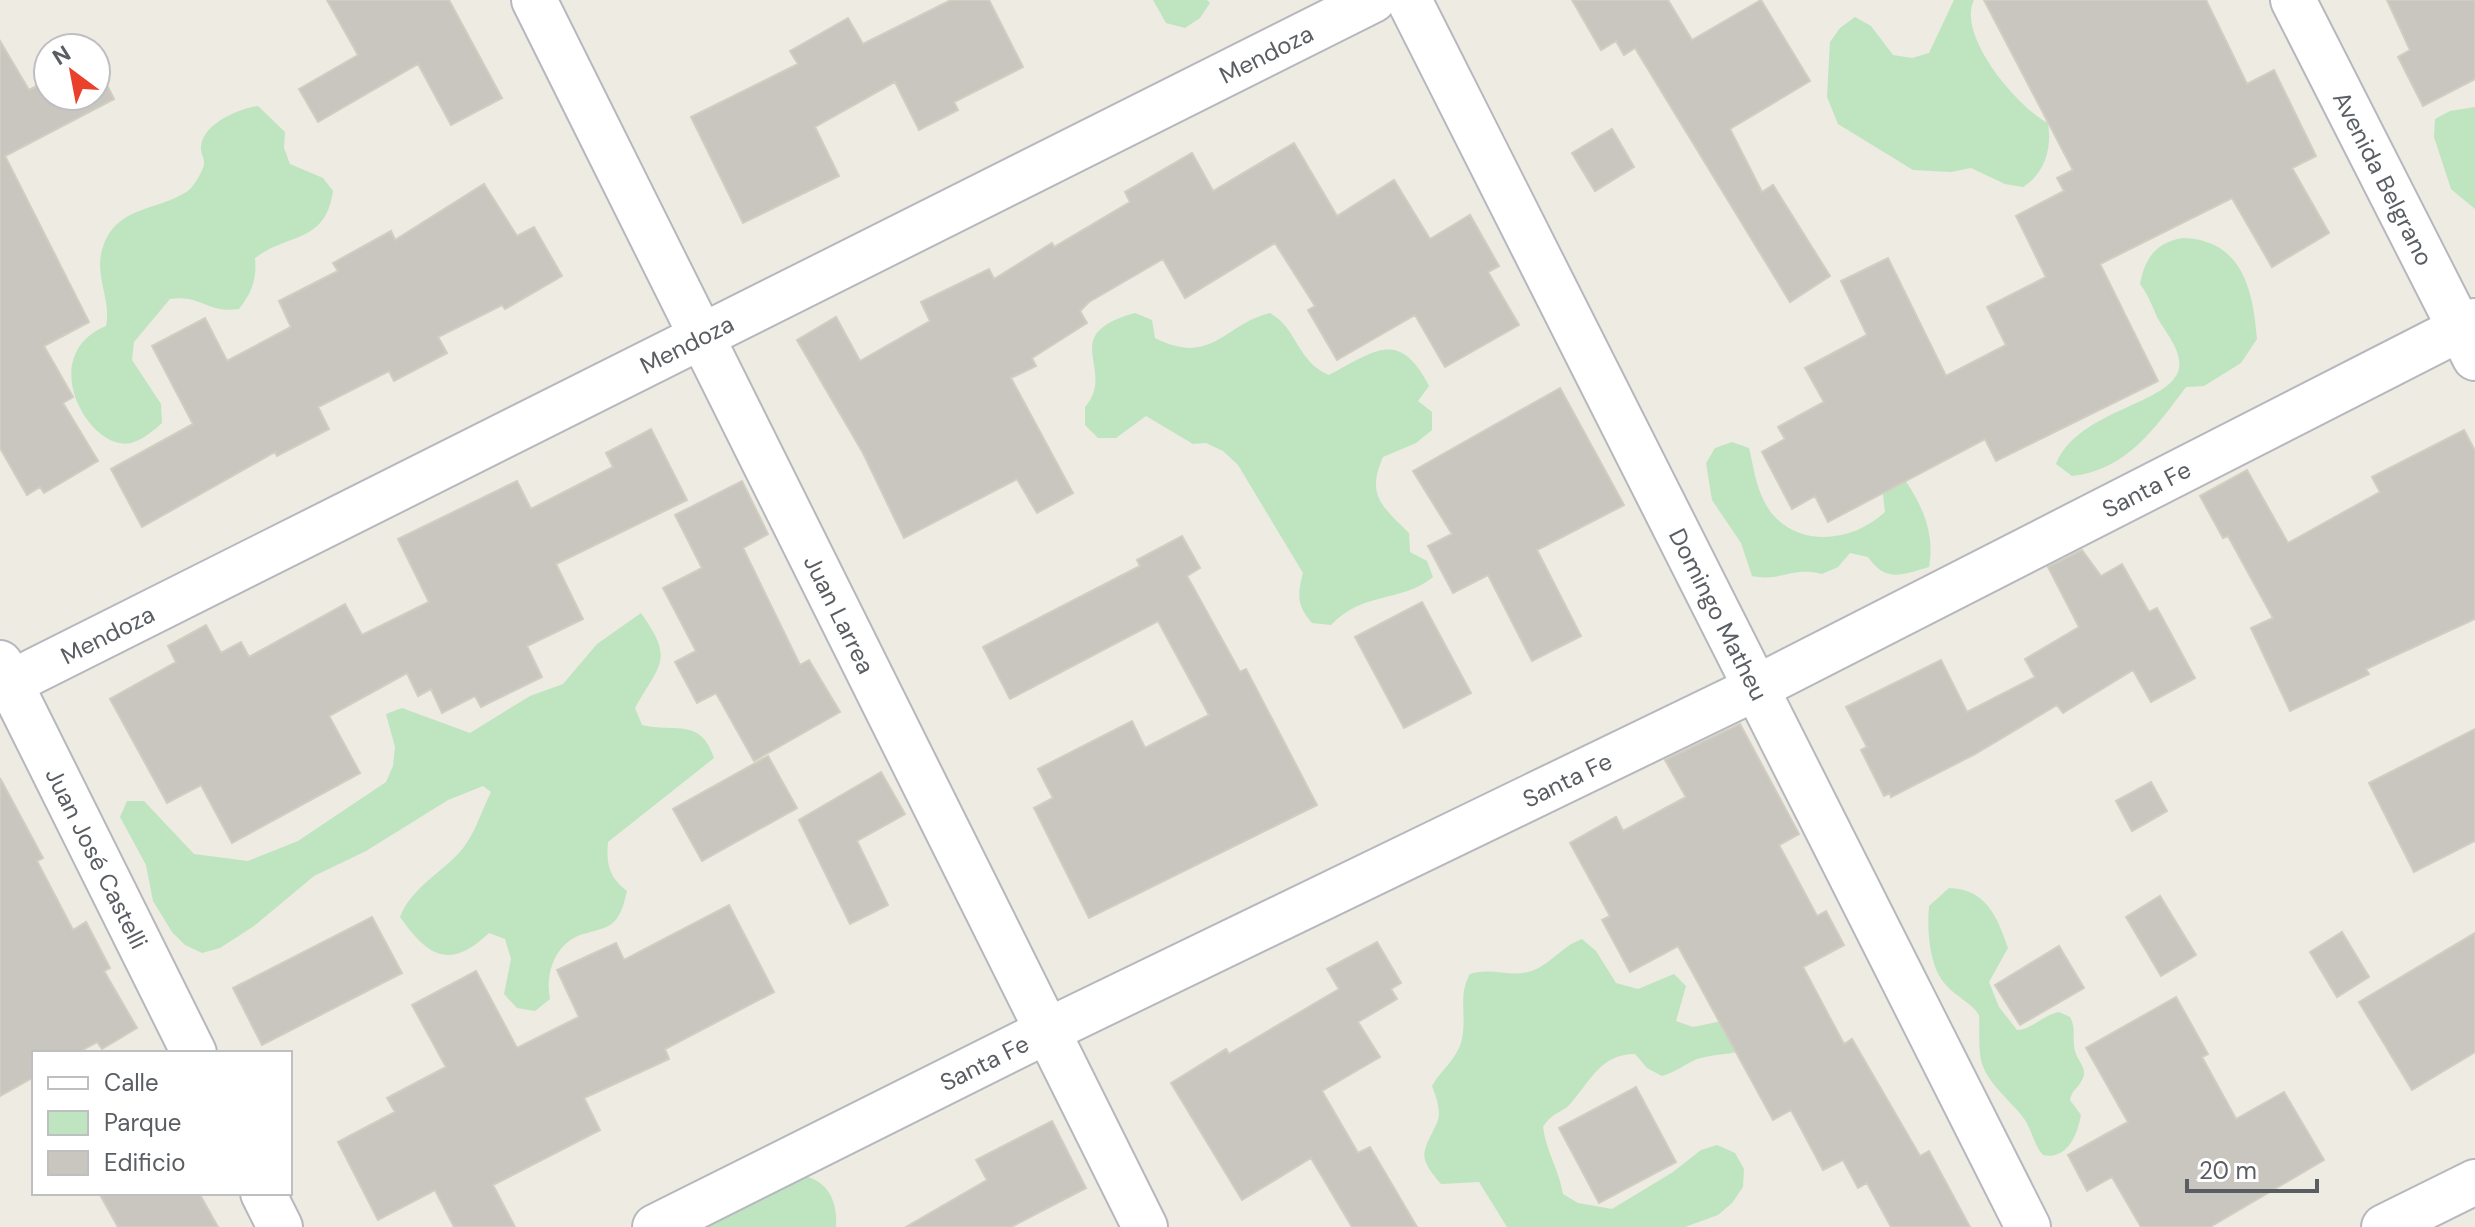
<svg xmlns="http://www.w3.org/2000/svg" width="2475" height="1227" viewBox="0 0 2475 1227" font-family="'DM Sans',sans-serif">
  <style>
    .green { fill: #bee5bf }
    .building { fill: #c8c6bf; stroke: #d2cdc1; stroke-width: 2 }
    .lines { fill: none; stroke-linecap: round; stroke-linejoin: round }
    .minor-casing { stroke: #b5b8bd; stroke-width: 48 }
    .minor { stroke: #fff; stroke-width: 44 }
    .labels { text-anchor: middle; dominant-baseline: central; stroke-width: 6; stroke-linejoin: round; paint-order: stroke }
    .street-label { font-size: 24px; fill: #5a5e63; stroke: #fff }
  </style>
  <rect width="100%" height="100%" fill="#edebe2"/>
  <path class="green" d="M1153 0H1207L1210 3 1200 18 1185 28 1166 23Z
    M1954 0H1974C1956 35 2018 108 2048 123 2052 149 2045 173 2023 187L2005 184 1971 168 1951 172 1913 170 1838 124 1827 97 1830 42 1840 28 1855 17 1871 26 1893 55 1912 58 1929 53Z
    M258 106 285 132 284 148 290 164 323 178 333 191C325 244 290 232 255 258 257 279 252 292 239 309 208 314 201 294 170 299L134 342 132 360 161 404 162 423C154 430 143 440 131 443 90 453 34 356 106 326 112 298 92 275 104 244 119 205 160 211 189 190 194 186 203 171 204 164 205 159 200 152 201 146 204 123 239 109 258 106Z
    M2475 107V209L2451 189 2434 137 2435 119 2450 111Z
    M2183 238C2243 240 2253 291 2257 339L2241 363 2204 386 2186 387C2155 428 2127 470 2072 476L2056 464C2078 409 2173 404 2179 368 2182 350 2165 332 2157 317 2152 305 2148 295 2140 284 2145 258 2156 242 2183 238Z
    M1135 313 1152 320 1155 338C1212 367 1224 324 1270 313 1298 329 1297 362 1329 375 1375 351 1399 328 1429 386L1418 401 1432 412V430L1416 443 1383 457C1366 496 1382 506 1409 533L1410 552 1427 561 1433 577C1401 603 1363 591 1331 625L1312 623C1297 606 1297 595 1303 573L1238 465 1223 451 1206 443 1193 444 1146 416 1116 438H1098L1085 425V407C1118 369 1055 335 1135 313Z
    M1732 442 1749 448C1753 465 1756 486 1764 501 1788 549 1850 545 1885 512L1881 477 1897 469C1919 498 1936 530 1929 567 1902 575 1886 583 1868 557L1850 553 1838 567 1822 574C1792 566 1781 582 1752 576L1741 543 1712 500 1706 463 1715 448Z
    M641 613C674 660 661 662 635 708L642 725C675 733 701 717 714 758L608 842C606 864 609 877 627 891 624 903 621 918 610 925 602 930 589 932 580 935 554 945 545 975 550 999L535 1011 517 1008 504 994 511 959 505 939 489 933C449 971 428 956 400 917 411 889 438 875 459 853 474 837 481 812 491 792L483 786 448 800 366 851 314 876 254 926 220 948 202 953 185 945 172 932 153 901 146 865 120 817 127 801H144L194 854 248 861 298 841 386 782 393 766 395 747 386 714 402 708 470 733 530 696 563 684 597 644Z
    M1949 888C1986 889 1997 916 2008 948L1989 982 1999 1007 2017 1030C2033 1029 2043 1015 2059 1012L2070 1017C2077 1030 2071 1041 2076 1054 2079 1062 2087 1069 2083 1078 2079 1088 2072 1089 2070 1100L2081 1115C2077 1136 2067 1160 2043 1155 2033 1144 2032 1128 2022 1116 2009 1099 1986 1082 1981 1060 1978 1046 1980 1029 1979 1015 1971 1002 1956 997 1946 985 1929 967 1927 930 1929 906Z
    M1582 939 1596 951 1616 983 1638 989 1674 974 1686 986 1676 1021 1693 1027 1727 1020 1748 1048C1731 1056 1715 1053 1697 1059 1685 1064 1676 1072 1662 1076L1647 1068 1635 1054C1601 1054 1591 1080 1571 1103 1563 1113 1554 1110 1543 1127 1546 1151 1559 1170 1563 1194L1578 1203 1612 1209 1673 1172 1701 1150 1717 1145 1735 1153 1744 1169 1743 1187 1732 1203 1718 1215 1685 1227H1507L1479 1182 1441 1184C1416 1156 1423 1152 1437 1123 1442 1111 1436 1097 1432 1086 1441 1070 1455 1061 1461 1043 1468 1018 1457 996 1470 974 1492 967 1509 977 1528 972 1549 967 1560 947 1582 939Z
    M798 1175C827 1178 838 1200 836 1227H682Z"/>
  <path class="building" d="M327 0H449L502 98 451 125 418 64 318 122 299 89 358 55Z
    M951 0H989L1023 67 954 102 958 110 919 130 895 82 815 127 839 176 743 223 691 117 798 64 790 51 848 18 863 44Z
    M1572 0H1668L1692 40 1761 0 1810 81 1730 129 1762 192 1773 185 1830 276 1790 302 1635 48 1624 55 1616 41 1601 50Z
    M1984 0H2206L2247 84 2274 70 2316 156 2292 168 2329 233 2272 267 2232 198 2100 264 2158 381 1996 461 1985 439 1828 522 1815 496 1792 509 1762 452 1785 439 1778 427 1824 402 1805 368 1867 335 1841 281 1888 258 1946 376 2006 345 1987 307 2046 277 2016 216 2064 191 2057 178 2073 170Z
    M2387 0H2475V79L2423 106 2398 57 2410 50Z
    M0 41 29 90 48 80V96H96V63L114 99 5 156 89 322 44 346 73 397 63 403 98 461 44 493 40 487 27 495 0 448Z
    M1612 129 1634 167 1595 191 1572 153Z
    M1294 143 1337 216 1394 180 1430 239 1470 215 1499 266 1488 272 1519 325 1445 367 1415 315 1337 360 1308 310 1315 306 1275 243 1185 298 1163 259 1089 302 1080 311 1087 323 1032 358 1036 366 1011 378 1073 493 1037 513 1017 479 904 538 863 453 797 340 836 317 860 361 930 321 921 302 989 269 994 279 1052 243 1054 247 1130 202 1125 192 1192 153 1213 191Z
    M484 184 517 236 534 227 562 276 505 309 502 305 438 337 447 353 394 381 389 371 318 407 329 429 277 456 275 452 142 527 111 469 193 424 152 346 205 318 227 361 291 327 279 301 338 271 333 263 391 231 395 240Z
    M1560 388 1624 505 1537 550 1581 636 1532 661 1488 575 1453 593 1428 546 1452 534 1413 471Z
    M651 429 687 500 556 564 583 619 527 646 542 677 481 707 475 696 442 713 431 689 418 696 407 673 329 716 360 773 232 843 201 785 167 803 110 699 176 662 168 646 206 625 221 653 241 642 249 657 345 604 362 635 429 602 398 539 517 481 531 509 613 467 606 453Z
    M2464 430 2475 451V619L2366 669 2369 674 2290 711 2251 628 2273 618 2228 536 2223 538 2200 496 2247 470 2288 543 2380 492 2372 477Z
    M742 481 768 534 743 548 800 665 809 660 840 712 754 761 716 693 697 703 675 662 696 651 663 588 702 568 675 515Z
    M1182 536 1200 568 1187 576 1240 672 1246 669 1317 805 1089 918 1034 808 1053 798 1038 769 1132 721 1145 748 1209 715 1158 621 1010 699 983 647 1140 566 1137 560Z
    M2082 550 2101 576 2122 564 2149 612 2157 608 2195 678 2151 702 2133 670 2063 713 2057 705 1975 754 1891 797 1890 793 1884 796 1861 750 1867 747 1846 707 1941 660 1967 712 2035 677 2025 659 2079 627 2048 567Z
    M1422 602 1471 693 1404 728 1355 637Z
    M1740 724 1799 834 1779 845 1817 916 1826 911 1844 945 1803 967 1844 1044 1852 1039 1920 1156 1929 1151 1970 1227H1891L1867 1183 1858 1188 1843 1160 1823 1170 1791 1110 1773 1120 1678 946 1630 972 1602 920 1610 916 1570 843 1616 817 1623 831 1686 797 1665 760Z
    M2475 729V841L2414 872 2369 783Z
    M768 756 797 808 702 861 673 809Z
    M881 772 905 814 857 841 888 905 850 924 799 820Z
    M0 778 43 858 37 861 73 930 86 922 110 968 104 971 137 1028 102 1049 97 1042 77 1053H34V1077L0 1096Z
    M2151 782 2167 811 2132 831 2116 801Z
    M2160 896 2196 955 2161 976 2126 917Z
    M729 905 774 992 665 1049 669 1059 584 1098 600 1130 493 1185 515 1227H454L435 1190 378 1220 338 1142 395 1112 387 1098 446 1067 412 1005 476 971 517 1048 579 1017 557 970 616 943 624 960Z
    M372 917 402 973 262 1045 233 988Z
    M2342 932 2369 977 2337 997 2310 952Z
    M2475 933V1052L2412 1090 2359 1002Z
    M1377 942 1401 983 1391 989 1397 999 1358 1022 1380 1057 1322 1091 1358 1153 1370 1147 1417 1227H1352L1311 1158 1242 1200 1171 1083 1226 1049 1229 1054 1339 989 1327 969Z
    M2059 946 2084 988 2020 1025 1995 985Z
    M2176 997 2208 1054 2202 1057 2236 1119 2284 1092 2324 1160 2210 1227H2141L2112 1177 2087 1191 2068 1155 2128 1122 2086 1048Z
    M1636 1087 1676 1162 1599 1203 1559 1128Z
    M1052 1121 1086 1188 1011 1227H906L987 1180 976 1160Z
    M99 1193H199L218 1227H118Z"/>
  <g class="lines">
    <defs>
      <g id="minor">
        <path id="s1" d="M534 0 1145 1227"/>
        <path id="s2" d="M1409 0 2028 1227"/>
        <path id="s3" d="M2293 0 2475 358"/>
        <path id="s4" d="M0 663 194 1053"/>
        <path id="s5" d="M0 688 1373 0"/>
        <path d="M263 1193 280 1227"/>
        <path id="s6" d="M655 1227 1047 1031 1754 689 2475 321"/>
        <path d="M2384 1227 2475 1182"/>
      </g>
    </defs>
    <use href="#minor" class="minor-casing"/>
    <use href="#minor" class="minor"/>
  </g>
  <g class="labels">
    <g class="street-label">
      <text stroke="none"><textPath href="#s5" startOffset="1416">Mendoza</textPath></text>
      <text stroke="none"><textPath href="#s3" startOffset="200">Avenida Belgrano</textPath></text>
      <text stroke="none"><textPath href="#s5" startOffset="768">Mendoza</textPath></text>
      <text stroke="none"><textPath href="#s6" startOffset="1664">Santa Fe</textPath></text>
      <text stroke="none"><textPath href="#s1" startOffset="686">Juan Larrea</textPath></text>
      <text stroke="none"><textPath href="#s2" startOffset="688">Domingo Matheu</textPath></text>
      <text stroke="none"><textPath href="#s5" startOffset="120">Mendoza</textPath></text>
      <text stroke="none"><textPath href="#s6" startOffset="1016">Santa Fe</textPath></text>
      <text stroke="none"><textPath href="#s4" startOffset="218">Juan José Castelli</textPath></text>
      <text stroke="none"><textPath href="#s6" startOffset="368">Santa Fe</textPath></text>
    </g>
  </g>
  <rect x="32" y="1051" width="260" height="144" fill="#ffffff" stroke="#bdbfc1" stroke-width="2"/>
  <rect x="48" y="1077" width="40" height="12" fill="#ffffff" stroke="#bdbfc1" stroke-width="2"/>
  <text x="104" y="1091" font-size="24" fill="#5a5e63">Calle</text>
  <rect x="48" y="1111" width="40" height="24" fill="#bee5bf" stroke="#bdbfc1" stroke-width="2"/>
  <text x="104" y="1131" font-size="24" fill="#5a5e63">Parque</text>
  <rect x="48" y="1151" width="40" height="24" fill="#c8c6bf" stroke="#bdbfc1" stroke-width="2"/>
  <text x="104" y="1171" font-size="24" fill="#5a5e63">Edificio</text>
  <g transform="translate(72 72) rotate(328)"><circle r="38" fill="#ffffff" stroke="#bdbfc1" stroke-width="2"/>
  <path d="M0-6L14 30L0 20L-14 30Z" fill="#e9412c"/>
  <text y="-12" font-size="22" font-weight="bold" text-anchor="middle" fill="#5a5e63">N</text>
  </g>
  <path d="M2187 1179v12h130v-12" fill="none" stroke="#5a5e63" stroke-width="4"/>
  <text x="2199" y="1179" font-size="24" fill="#5a5e63" stroke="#ffffff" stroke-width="6" paint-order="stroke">20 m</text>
</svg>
